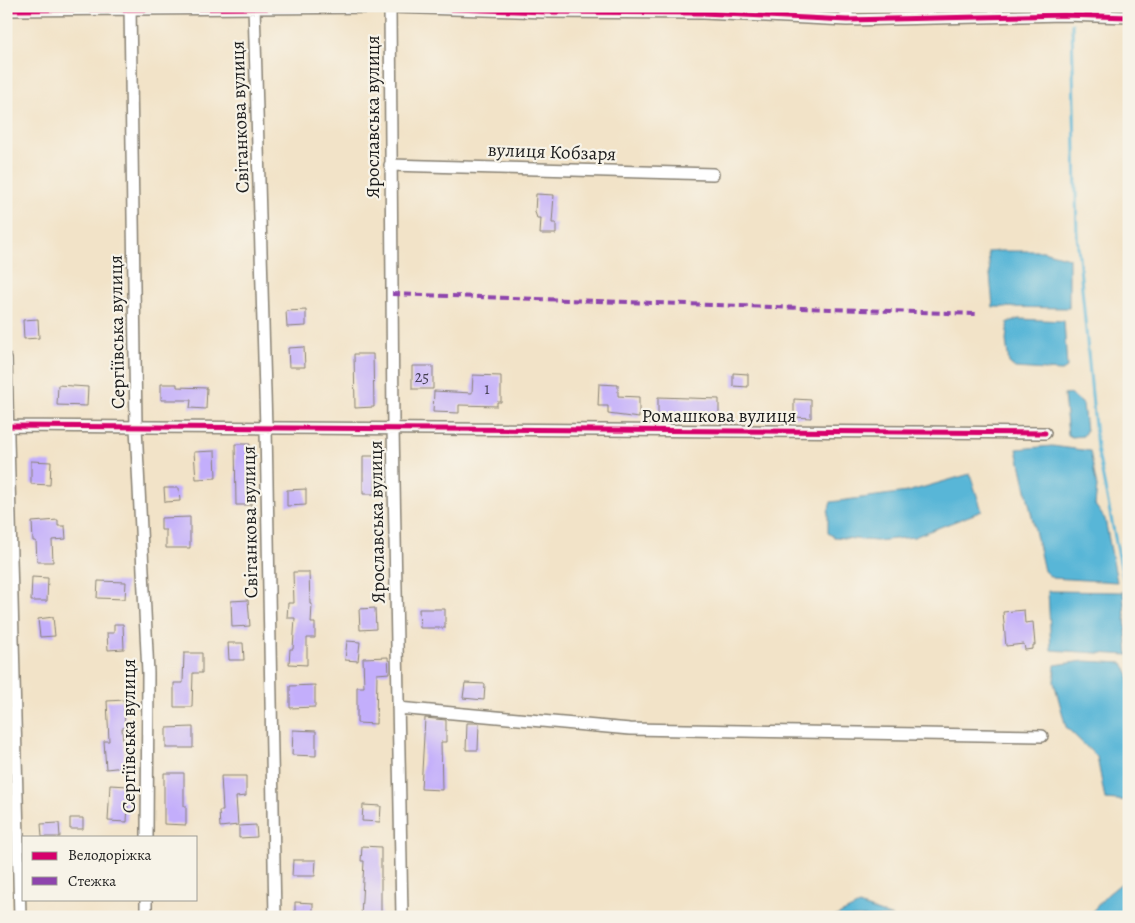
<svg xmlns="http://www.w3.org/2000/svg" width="1135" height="923" viewBox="0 0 1135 923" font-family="Alegreya,serif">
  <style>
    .water { fill: #59b6d7; stroke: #3a697a }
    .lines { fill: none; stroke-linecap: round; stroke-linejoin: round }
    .stream { stroke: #59b6d7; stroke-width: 3 }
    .building { fill: #c3aefb }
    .minor-casing { stroke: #878072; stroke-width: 14 }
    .minor { stroke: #fff; stroke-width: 11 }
    .quiet { stroke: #8e44ad; stroke-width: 4; stroke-dasharray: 8 4; stroke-linecap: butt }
    .cycleway-casing { stroke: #f7f3e8; stroke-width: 8 }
    .cycleway { stroke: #d6006c; stroke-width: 5 }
    .labels { text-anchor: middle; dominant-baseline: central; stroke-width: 4.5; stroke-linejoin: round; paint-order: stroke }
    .number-label { font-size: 16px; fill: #464054 }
    .street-label { font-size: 19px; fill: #1c1c1c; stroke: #f7f3e8 }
  </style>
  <rect width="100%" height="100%" fill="#f7f3e8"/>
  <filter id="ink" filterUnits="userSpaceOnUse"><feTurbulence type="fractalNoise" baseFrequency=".02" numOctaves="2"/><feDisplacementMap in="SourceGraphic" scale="10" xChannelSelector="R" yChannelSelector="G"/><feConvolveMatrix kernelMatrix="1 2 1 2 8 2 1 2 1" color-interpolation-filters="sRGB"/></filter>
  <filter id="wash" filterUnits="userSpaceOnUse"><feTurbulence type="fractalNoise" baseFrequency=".0096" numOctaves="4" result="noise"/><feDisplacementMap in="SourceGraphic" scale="20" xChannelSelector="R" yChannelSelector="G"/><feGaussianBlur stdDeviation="1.12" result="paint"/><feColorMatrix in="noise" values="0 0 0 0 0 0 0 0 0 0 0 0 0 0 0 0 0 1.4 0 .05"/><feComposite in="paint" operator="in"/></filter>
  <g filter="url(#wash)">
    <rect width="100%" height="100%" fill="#f2e3c8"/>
    <path class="water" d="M999 251H1043L1069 258V308L993 307 988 252Z
      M1019 319 1064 321 1067 368 1062 371 1015 368 1009 363 1006 340 1008 322Z
      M1071 394 1083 404 1086 431 1083 436 1072 437 1068 435 1064 395Z
      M1052 446 1090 451 1097 487 1095 505 1105 519 1117 582 1052 578 1044 571 1017 449Z
      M970 474 982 511 914 537 876 541 834 537 828 533V512L831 502 907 492Z
      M1048 591 1123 592 1128 655 1051 650Z
      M1084 661 1123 663 1129 676V801L1105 799 1097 757 1066 727 1054 682 1055 665Z
      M1129 877V917H1087L1107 895Z
      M859 905 893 917H834Z"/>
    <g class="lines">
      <path class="stream" d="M1072 7V6
        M1072 24 1077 235 1097 448 1129 607"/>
    </g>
    <g id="blocks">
      <path class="building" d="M536 194 554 195 552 223H556V234H540L541 218H537L535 212Z
        M306 310V326L287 327 286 311Z
        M38 319 39 338 24 339 23 320Z
        M304 347 305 367H289L288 348Z
        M354 354H373L374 407 355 408Z
        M412 366H433V389H412Z
        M733 373 748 374V387L733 386Z
        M473 375 501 376V402H497V406L459 405V413L433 412 434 391 472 393Z
        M161 384H177V387L207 388 206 409 190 408 191 400H161Z
        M599 384 618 385V396L639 397V418L608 414V406H598Z
        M58 385 88 387 87 406 57 405Z
        M658 397 719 399V416L658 417Z
        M794 399 811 400V418L794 417Z
        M235 444H250L251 505H236Z
        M215 451 216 478 196 479 194 452Z
        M363 456H376L375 494H363Z
        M31 461 51 462 50 485 31 484Z
        M164 488H179L180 501 165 502Z
        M306 489V505L287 506V490Z
        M190 517V548H166V530H161V518Z
        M58 520V526H65L66 539 52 540 53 562H37L36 541H33L32 522Z
        M293 572H309L310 604H312L311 623H315V638H307V665L289 664 290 649H293L295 618H287L288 603H294Z
        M32 577 48 578 47 601H31Z
        M98 581 126 582 125 599 97 598Z
        M248 600 250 626 232 627 231 601Z
        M375 608 376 629 360 630 359 609Z
        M419 609H445V628H420Z
        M1024 610 1025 623 1033 622 1035 645H1033V649L1025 650 1024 644 1006 646 1003 612Z
        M53 617 55 636 40 637 38 619Z
        M114 624H123L124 649 108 650 107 633H114Z
        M347 641 360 642 358 661 345 660Z
        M228 643H243L244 660H229Z
        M184 653H202V673H193L192 707H174V683H183Z
        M388 657 389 673 377 674 376 724 357 723V687H364L363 658Z
        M465 683 485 684 484 700 463 698Z
        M315 685V707L290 708V686Z
        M124 700 125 728H122L125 767 106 769 104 741H109L107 701Z
        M425 718 446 720V742H441L442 790 421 789Z
        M467 723H479L478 750H466Z
        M193 727V748H166V728Z
        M293 730 316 731V756L292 755Z
        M164 773H184V806H186V825L164 824Z
        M221 776H246V796L236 797 238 825 220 827 219 811H223Z
        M110 785 129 786 127 822 108 821Z
        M363 805 381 806 380 822 362 821Z
        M70 818H83V829H70Z
        M59 823 60 837H42L41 824Z
        M256 825 257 837 239 838V826Z
        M362 846 381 847V917H361L364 861H361Z
        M293 860H316L315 876H292Z
        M295 902 313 903V917H295Z"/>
    </g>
  </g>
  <g filter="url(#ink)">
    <use href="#blocks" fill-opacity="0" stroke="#878072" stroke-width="1"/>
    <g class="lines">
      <defs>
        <path id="minor" d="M130 6 136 427 148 673 147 837
          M254 6 266 428 275 917
          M390 6 393 427 402 917
          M847 6V20
          M6 10 390 7 545 12 703 13 847 20 1064 15 1129 17
          M390 165 713 174
          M6 359 20 917
          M6 426 1045 433
          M398 708 630 729 1042 736
          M146 917V899"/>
      </defs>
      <use href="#minor" class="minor-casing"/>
      <use href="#minor" class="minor"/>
      <path class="quiet" d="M392 294 977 314"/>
      <defs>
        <path id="cycleway" d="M6 10 390 7 545 12 703 13 847 20 1064 15 1129 17
          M6 426 1045 433"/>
      </defs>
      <use href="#cycleway" class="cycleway-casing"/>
      <use href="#cycleway" class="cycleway"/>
    </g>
  </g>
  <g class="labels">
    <g class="number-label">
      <text x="422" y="377">25</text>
      <text x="487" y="389">1</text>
    </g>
    <g class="street-label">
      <text transform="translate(240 117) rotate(-92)">Світанкова вулиця</text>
      <text transform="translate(373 117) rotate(-90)">Ярославська вулиця</text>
      <text transform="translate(552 152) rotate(2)">вулиця Кобзаря</text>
      <text transform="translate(117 332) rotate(-91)">Сергіївська вулиця</text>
      <text x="719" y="416">Ромашкова вулиця</text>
      <text transform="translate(250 522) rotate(-91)">Світанкова вулиця</text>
      <text transform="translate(377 522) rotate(-91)">Ярославська вулиця</text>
      <text transform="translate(129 736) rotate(-90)">Сергіївська вулиця</text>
    </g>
  </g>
  <rect width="1135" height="923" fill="none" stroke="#f7f3e8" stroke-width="25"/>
  <rect x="22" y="836" width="175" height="65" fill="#f7f3e8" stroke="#9f9d96"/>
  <rect x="32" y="852" width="25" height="8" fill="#d6006c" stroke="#9f9d96"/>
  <text x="68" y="860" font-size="15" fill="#1c1c1c">Велодоріжка</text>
  <rect x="32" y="877" width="25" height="8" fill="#8e44ad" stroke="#9f9d96"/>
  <text x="68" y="886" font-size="15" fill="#1c1c1c">Стежка</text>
</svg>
